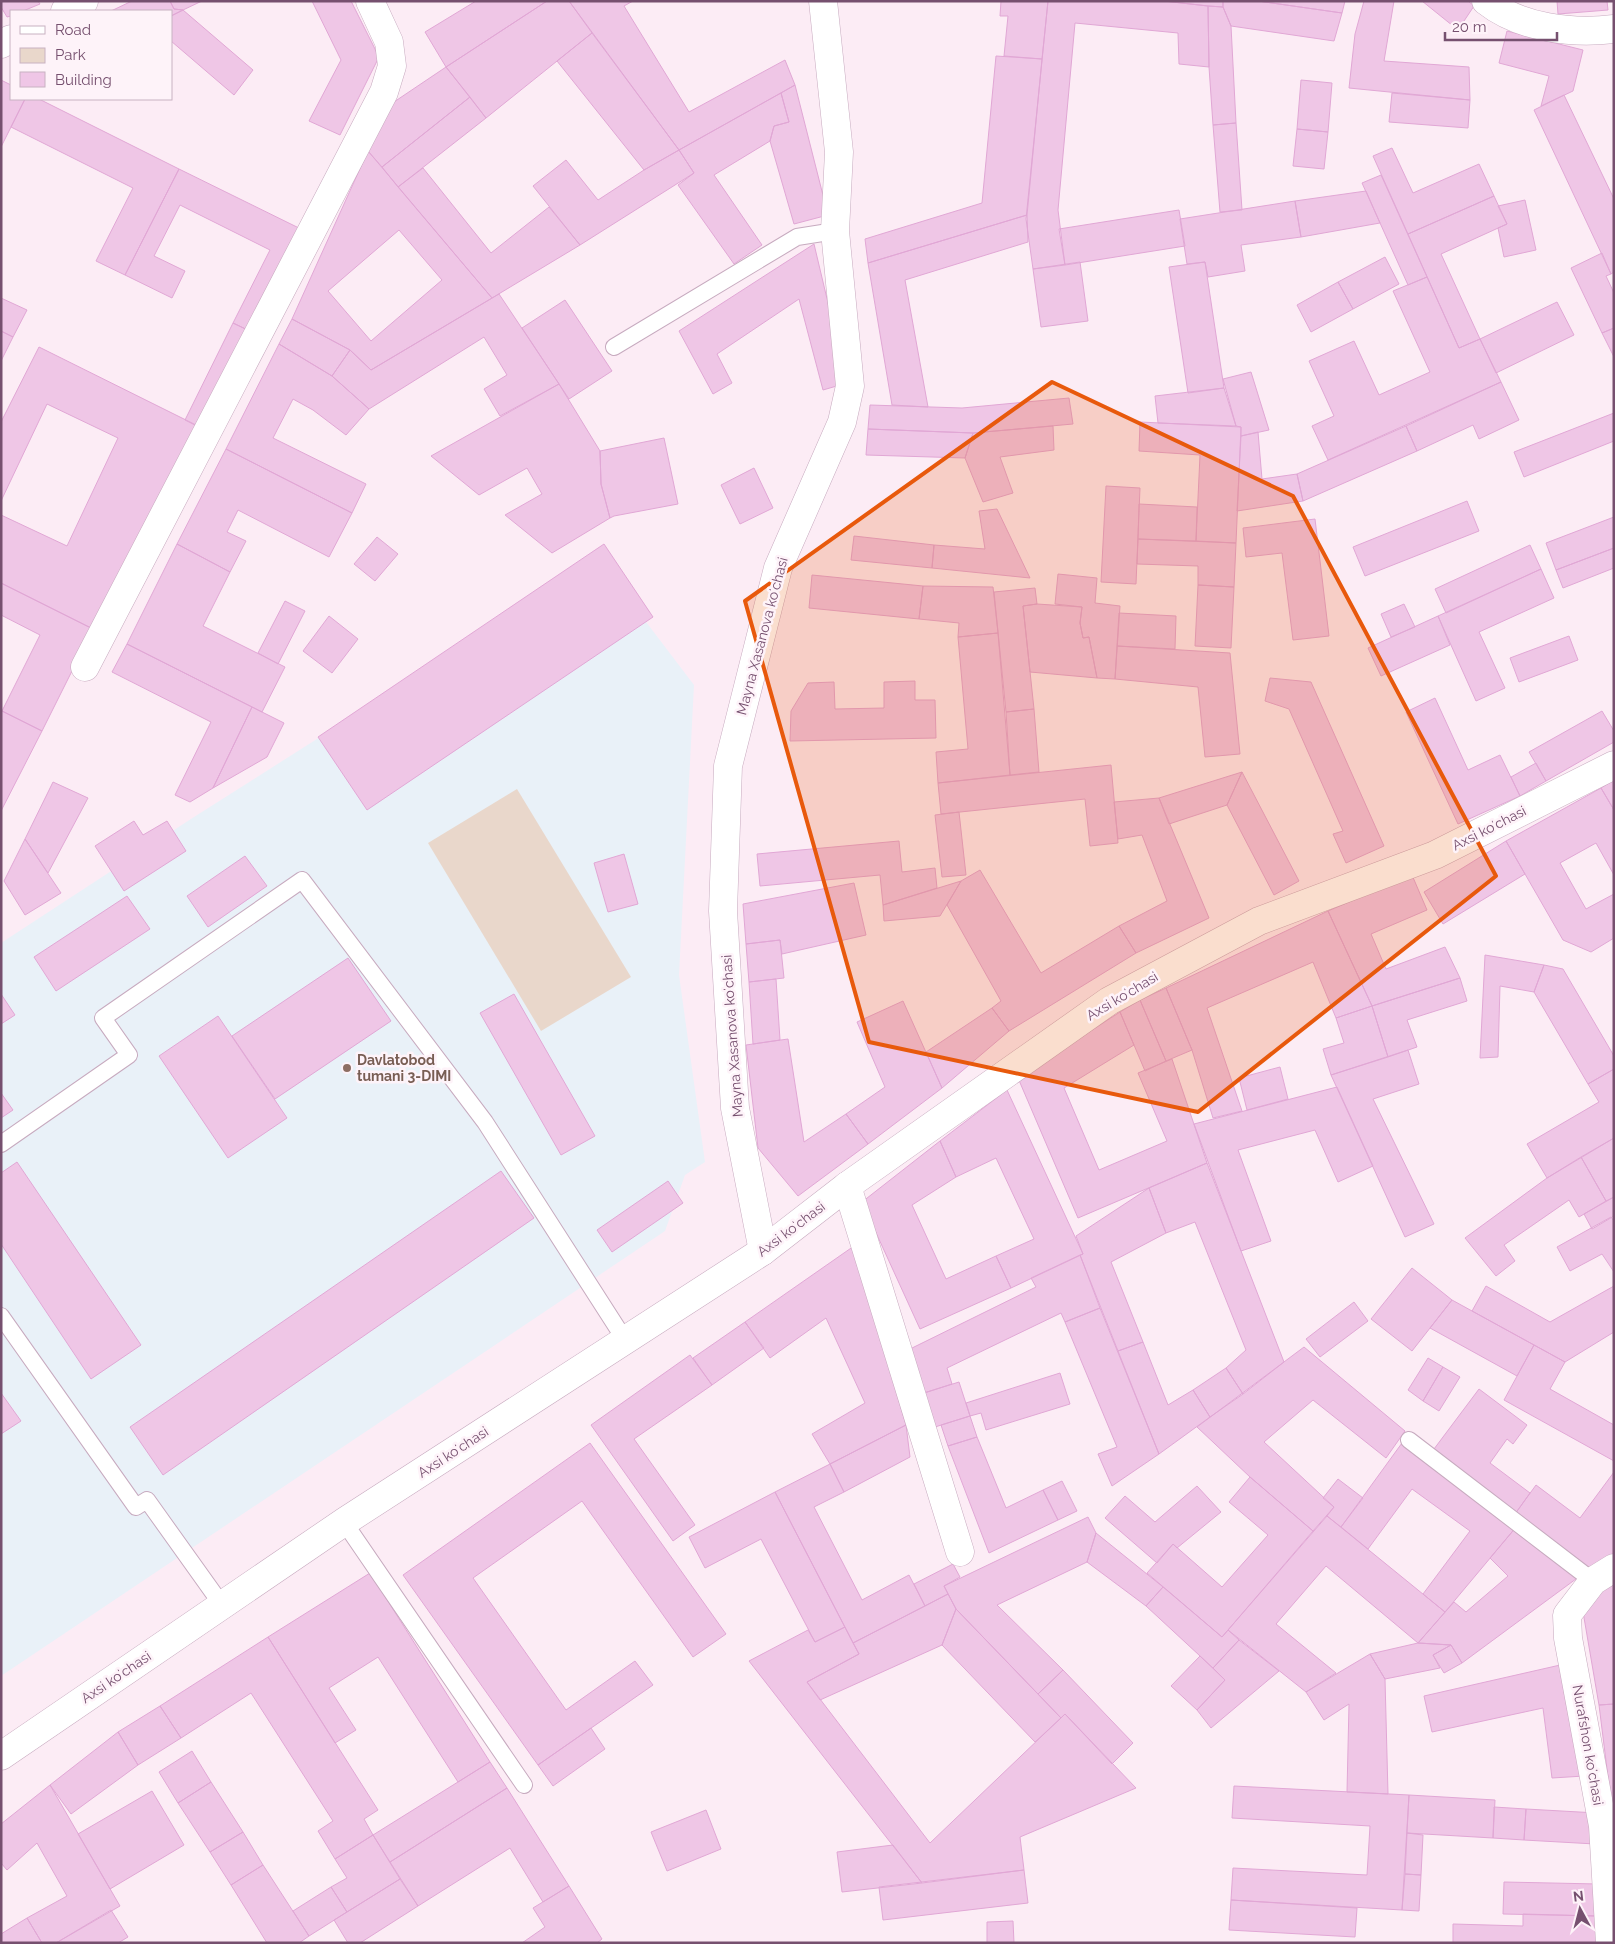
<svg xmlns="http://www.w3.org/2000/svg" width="1615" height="1944" viewBox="0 0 1615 1944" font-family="Raleway,sans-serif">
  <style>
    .education { fill: #e9f1f8 }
    .green { fill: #e9d7cb }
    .building { fill: #efc6e6; stroke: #e1a7d5; fill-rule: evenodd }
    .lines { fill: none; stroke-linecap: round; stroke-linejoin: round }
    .service-casing { stroke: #c7aabf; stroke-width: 18 }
    .minor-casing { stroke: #c7aabf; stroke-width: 29 }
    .tertiary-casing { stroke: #c7aabf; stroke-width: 29 }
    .service { stroke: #fff; stroke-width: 16 }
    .minor { stroke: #fff; stroke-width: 28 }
    .tertiary { stroke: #fff; stroke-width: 28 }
    .marked { fill: #e8590c; fill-opacity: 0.2; stroke: #e8590c; stroke-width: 4; stroke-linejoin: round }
    .education-dot { fill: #8d6e63; stroke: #fef3f9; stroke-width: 2 }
    .labels { text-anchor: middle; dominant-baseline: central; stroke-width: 5; stroke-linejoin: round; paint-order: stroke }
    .street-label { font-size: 14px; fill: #76506f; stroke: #fef3f9 }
    .education-label { font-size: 14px; font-weight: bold; fill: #785e54; stroke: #fef3f9; text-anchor: start }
  </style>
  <rect width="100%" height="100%" fill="#fcecf5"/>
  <path class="education" d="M599 560 694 685 679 975 705 1162 685 1175 665 1231 1 1676V943L194 817Z"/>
  <path class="green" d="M517 789 631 977 541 1031 428 843Z"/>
  <path class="building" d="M1 1H38L40 4 23 11H11V16L7 17 1 7Z
    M132 1H170L174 9 183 10 171 16V11H111Z
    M170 1H202L183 10 174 9Z
    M312 1H351L379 57 340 135 309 121 341 60Z
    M476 1H547L446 67 425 32Z
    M547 1H569L592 33 486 118 446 67Z
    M569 1H633L624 6 689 112 785 60 795 85 679 150Z
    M1001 1H1048L1042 59 1004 56 1008 16H1000Z
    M1048 1H1164L1208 6 1209 67 1179 64 1178 33 1075 23 1058 210 1065 265 1033 269 1026 219Z
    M1164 1H1223V7L1208 6Z
    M1223 1H1258L1342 13 1334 41 1231 26 1223 7Z
    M1258 1H1345L1342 13Z
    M1364 1H1394L1384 61 1469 67 1470 100 1349 88 1355 34Z
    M1422 1H1468L1474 6 1458 30Z
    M1557 1H1607L1608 10 1558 14Z
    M1208 6 1223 7 1231 26 1236 123 1213 125 1209 67Z
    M183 10 253 70 234 95 171 41V16Z
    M1507 31 1583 50 1573 91 1541 106 1549 76 1499 63Z
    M592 33 679 150 644 170 557 61Z
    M996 56 1042 59 1027 215 868 263 865 239 982 203Z
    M446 67 470 97 382 167 368 151 388 106Z
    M1 80 11 85V99H25L1 147Z
    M1301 80 1332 83 1328 132 1297 129Z
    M795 85 828 215 794 224 770 141 774 126 789 122 781 93Z
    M781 93 789 122 774 126 770 141 714 175 762 245 734 264 678 185 694 173 679 150Z
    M1392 93 1470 100 1468 128 1389 122Z
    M1564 95 1614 199V272L1611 274 1534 110Z
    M470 97 486 118 398 187 382 167Z
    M25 99H39L179 169 125 275 96 261 133 188 11 127Z
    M1236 123 1242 210 1220 212 1213 125Z
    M1297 129 1328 132 1324 169 1293 166Z
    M1392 148 1413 193 1479 164 1494 196 1408 234 1373 156Z
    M679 150 694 173 580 245 533 186 566 160 598 200 644 170Z
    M368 151 492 298 371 370 350 350 292 319ZM399 230 442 280 371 341 328 291Z
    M423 168 491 253 549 207 580 245 492 298 398 187Z
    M179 169 305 231 254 333 233 323 270 250 180 205 154 256 185 271 172 298 125 275Z
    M1381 175 1427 277 1408 285 1362 183Z
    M1366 191 1380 223 1301 237 1295 201Z
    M1494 196 1507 224 1441 254 1480 339 1459 348 1408 234Z
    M1525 200 1536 250 1504 257 1498 228 1507 224 1498 206Z
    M1295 201 1301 237 1241 245 1245 271 1208 277 1205 262 1187 264 1180 219Z
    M1179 210 1185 246 1065 265 1059 229Z
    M1027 215 1028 242 905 280 928 407 892 405 868 263Z
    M814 244 847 383 823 390 799 299 717 354 732 383 713 394 679 331Z
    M1602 253 1611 274 1606 276 1614 293V328L1602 333 1571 268Z
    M1385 257 1399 284 1353 309 1338 282Z
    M1080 262 1088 321 1041 327 1033 269Z
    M1205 262 1224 388 1188 393 1169 267Z
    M1427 277 1459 348 1480 339 1501 382 1328 460 1312 426 1334 416 1309 361 1354 341 1379 395 1430 372 1393 291Z
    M1338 282 1353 309 1311 332 1297 305Z
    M499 294 559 384 500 416 484 389 507 375 484 337 369 409 332 376 350 350 371 370Z
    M1 298 27 310 13 337 1 331Z
    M565 300 612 371 569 399 522 328Z
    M1557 302 1574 335 1496 373 1480 339Z
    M292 319 350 350 332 376 279 344Z
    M233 323 254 333 205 430 185 420Z
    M1614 328V357L1602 333Z
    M1 331 13 337 1 361Z
    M279 344 332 376 369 409 346 435 313 410 293 399 273 438 366 484 352 513 226 449Z
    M39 347 196 425 93 629 1 583V515L67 546 118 438 47 404 1 501V422Z
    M1251 372 1269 430 1241 436V427L1236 426 1223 379Z
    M1501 382 1519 420 1479 439 1473 425 1417 451 1406 426Z
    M559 384 600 451 601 484 610 518 552 553 505 515 542 494 527 468 479 495 431 456Z
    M1224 388 1236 426 1158 423 1155 396Z
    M1069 398 1073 424 973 433 868 429 870 405 962 408Z
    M1614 413V441L1524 477 1514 452Z
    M1140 422 1241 427 1236 543 1196 541 1200 455 1139 451Z
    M1053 426 1054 450 1000 457 1013 493 983 502 965 458 973 433Z
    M1406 426 1417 451 1303 501 1297 474Z
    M868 429 973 433 965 458 866 455Z
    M1258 432 1262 479 1297 474 1303 501 1237 511 1241 436Z
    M664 438 678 504 614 516 610 518 601 484 600 451Z
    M226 449 352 513 329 557 238 510 227 532 246 541 230 572 177 544Z
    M754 468 773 508 740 524 721 485Z
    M1106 486 1140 488 1136 584 1101 582Z
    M1467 501 1479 531 1365 576 1353 547Z
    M1139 504 1197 507 1196 541 1138 539Z
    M997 509 1030 578 932 568 934 545 985 549 979 511Z
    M1614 517V548L1556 570 1546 543Z
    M1315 519 1329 636 1293 640 1282 553 1246 557 1243 528Z
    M854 536 934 545 932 568 851 560Z
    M377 537 398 554 375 581 354 564Z
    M1138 539 1236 543 1234 587 1198 585V566L1137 564Z
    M177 544 230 572 203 626 285 667 262 712 127 644Z
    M604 544 653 617 367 810 318 737Z
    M1530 545 1541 569 1446 613 1435 589Z
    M1614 548V568L1563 588 1556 570Z
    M1541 569 1554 598 1479 632 1505 688 1476 701 1438 616Z
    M1058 574 1097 578 1095 603 1120 606 1115 679 1097 678 1089 637 1083 638 1080 623 1082 607 1055 604Z
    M812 575 923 586 919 619 809 608Z
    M1 583 93 629 42 731 2 711 40 635 1 615Z
    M1198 585 1234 587 1231 648 1195 646Z
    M923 586 993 587 998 633 958 637 959 623 919 619Z
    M1035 588 1037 604 1023 606 1034 709 1006 712 994 592Z
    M285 601 305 611 278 664 258 653Z
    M1037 604 1082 607 1080 623 1083 638 1089 637 1097 678 1030 672 1023 606Z
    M1404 604 1415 627 1391 637 1381 614Z
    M1119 613 1176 616 1175 649 1117 646Z
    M329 616 358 639 332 673 303 651Z
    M1438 616 1450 645 1381 676 1368 648Z
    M998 633 1010 775 938 783 936 752 968 749 958 637Z
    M1569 636 1578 660 1519 682 1510 658Z
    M127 644 252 707 213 788 190 802 175 795 211 722 112 672Z
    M1117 646 1230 653 1240 754 1205 757 1198 687 1115 679Z
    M1270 678 1311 682 1384 846 1346 863 1333 834 1343 831 1289 709 1265 701Z
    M915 681V700H935L936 738 790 741 791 711 808 683 834 682 835 709 884 708V682Z
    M1435 698 1468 770 1500 755 1520 796 1458 824 1406 712Z
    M252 707 284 723 267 757 213 788Z
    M1034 709 1039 772 1010 775 1006 712Z
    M2 711 42 731 1 811V712Z
    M1602 711 1614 731V742L1546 781 1529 752Z
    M1536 763 1546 781 1520 796 1511 777Z
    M1111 765 1118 843 1090 846 1085 799 941 814 938 783Z
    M1242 772 1227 805 1169 824 1159 798Z
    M1242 772 1299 881 1274 895 1227 805Z
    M1614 780V810L1601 788Z
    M53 782 88 798 48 873 25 839Z
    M1601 788 1614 810V875L1596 843 1560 863 1586 909 1614 894V938L1591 952 1563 940 1506 841Z
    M1159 798 1209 918 1136 953 1119 926 1167 901 1142 835 1118 839 1114 802Z
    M959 812 966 875 942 877 935 815Z
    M134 821 143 835 167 821 186 851 124 891 95 846Z
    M25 839 61 893 25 915 4 881Z
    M899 841 902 872 935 868 937 888 883 905 880 875 760 886 757 854Z
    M1506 841 1525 874 1443 924 1424 892Z
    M624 854 638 904 608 912 594 863Z
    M245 856 267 886 208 927 187 896Z
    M980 870 1041 973 1119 926 1136 953 1009 1031 992 1008 1001 1001 947 905 961 881Z
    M1412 875 1427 910 1371 934 1386 969 1445 947 1460 978 1372 1006 1328 911Z
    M961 881 940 916 884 921 883 905Z
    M854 883 866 935 782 954 780 940 746 944 743 904Z
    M127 896 150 929 56 991 34 957Z
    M1328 911 1372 1006 1336 1018 1313 962 1207 1008 1242 1111 1213 1118 1192 1050 1166 988Z
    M780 940 784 978 749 982 746 944Z
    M1485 955 1544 965 1534 992 1500 986 1498 1057 1480 1058Z
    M348 958 391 1021 275 1099 232 1036Z
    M1544 965 1563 969 1614 1056V1069L1588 1084 1534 992Z
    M1460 978 1467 1001 1407 1020 1417 1047 1388 1057 1372 1006Z
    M776 979 780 1040 753 1044 749 982Z
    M1166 988 1192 1050 1166 1061 1140 1000Z
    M1 994 15 1015 1 1024Z
    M514 994 595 1136 561 1155 480 1013Z
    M1140 1000 1166 1061 1145 1071 1120 1012Z
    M903 1001 942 1088 868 1144 846 1114 885 1087 857 1022Z
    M1372 1006 1388 1057 1331 1075 1323 1049 1344 1043 1336 1018Z
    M992 1008 1009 1031 942 1088 926 1052Z
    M1120 1012 1134 1045 1064 1088 1099 1170 1167 1141 1138 1073 1172 1059 1207 1163 1078 1218 1018 1078Z
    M218 1016 287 1118 228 1158 159 1056Z
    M788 1039 804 1142 846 1114 868 1144 798 1196 758 1148 746 1045Z
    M1408 1050 1419 1084 1373 1099 1434 1224 1405 1237 1331 1075Z
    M1280 1067 1288 1099 1247 1110 1239 1078Z
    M1614 1069V1138L1547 1178 1527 1144 1599 1102 1588 1084Z
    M1337 1087 1373 1166 1338 1182 1315 1130 1238 1150 1271 1241 1241 1251 1194 1124Z
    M1007 1090 1083 1254 1011 1288 996 1256 1034 1239 996 1158 956 1177 940 1141Z
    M1 1093 13 1110 1 1118Z
    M1614 1138V1197L1606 1201 1581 1157Z
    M940 1141 956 1177 912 1205 946 1279 996 1256 1011 1288 920 1329 862 1202Z
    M1581 1157 1606 1201 1579 1217 1569 1200 1504 1245 1515 1261 1496 1276 1465 1238 1547 1178Z
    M17 1162 141 1345 91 1379 1 1244V1173Z
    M1207 1163 1284 1362 1243 1394 1226 1368 1246 1350 1195 1222 1166 1233 1149 1188Z
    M501 1171 534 1218 163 1475 130 1427Z
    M668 1181 683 1203 612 1252 597 1230Z
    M1149 1188 1166 1233 1111 1262 1143 1342 1118 1351 1080 1255 1083 1254 1076 1236Z
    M1614 1197V1216L1592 1229 1584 1214Z
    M1611 1217 1614 1221V1272L1602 1254 1570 1271 1557 1247Z
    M854 1246 906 1425 830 1464 812 1434 865 1403 826 1318 770 1358 745 1322Z
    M1080 1255 1100 1308 1065 1322 1061 1313 947 1368 952 1384 924 1393 908 1350 1036 1287 1031 1278Z
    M1412 1268 1452 1300 1412 1351 1371 1319Z
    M1486 1286 1550 1322 1614 1286V1332L1565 1362 1472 1311Z
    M1452 1300 1534 1345 1517 1376 1430 1328Z
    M1354 1302 1368 1321 1320 1357 1306 1339Z
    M1100 1308 1159 1454 1112 1486 1098 1454 1117 1447 1065 1322Z
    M745 1322 764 1348 712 1385 693 1358Z
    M1143 1342 1168 1405 1193 1390 1210 1417 1159 1454 1118 1351Z
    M1534 1345 1565 1362 1550 1389 1614 1425V1461L1504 1400Z
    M1304 1347 1405 1431 1386 1458 1313 1400 1264 1442 1334 1507 1313 1531 1250 1477 1197 1427Z
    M690 1355 712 1385 634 1439 695 1525 673 1541 591 1425Z
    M1428 1358 1443 1367 1423 1401 1408 1390Z
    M1443 1367 1460 1377 1439 1411 1423 1401Z
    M1226 1368 1243 1394 1210 1417 1193 1390Z
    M1060 1373 1070 1404 986 1430 981 1413 970 1416 966 1403Z
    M959 1382 970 1416 935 1427 924 1393Z
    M1479 1389 1527 1425 1513 1444 1507 1439 1490 1463 1530 1493 1515 1514 1431 1453Z
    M1 1393 21 1421 1 1434Z
    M970 1416 977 1437 948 1446 941 1425Z
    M906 1425 910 1457 844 1492 830 1464Z
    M977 1437 1006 1508 1043 1490 1058 1520 989 1553 948 1446Z
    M590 1443 726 1634 693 1657 582 1501 473 1578 566 1710 635 1661 653 1685 538 1765 403 1575Z
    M1402 1443 1517 1526 1445 1612 1423 1594 1470 1531 1412 1489 1368 1549 1341 1527Z
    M830 1464 844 1492 814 1507 862 1600 909 1575 925 1606 853 1643 775 1492Z
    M1614 1472V1562L1598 1575 1515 1514 1536 1485 1580 1518Z
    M1250 1477 1313 1531 1222 1637 1147 1573 1173 1544 1222 1587 1268 1535 1229 1502Z
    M1338 1479 1363 1498 1341 1527 1327 1516 1334 1507 1323 1498Z
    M1062 1481 1077 1511 1058 1520 1043 1490Z
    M1197 1486 1221 1512 1177 1548 1173 1544 1157 1563 1105 1518 1125 1496 1155 1522Z
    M775 1492 845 1627 815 1642 761 1539 705 1568 689 1537Z
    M1327 1516 1445 1612 1418 1643 1326 1566 1276 1624 1336 1673 1306 1692 1228 1630Z
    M1088 1517 1096 1533 1087 1562 997 1605 1063 1670 1038 1694 956 1609 944 1586Z
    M1517 1526 1580 1576 1462 1663 1451 1645 1418 1643 1454 1602 1466 1612 1508 1576 1490 1558Z
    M1096 1533 1163 1587 1146 1606 1087 1562Z
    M953 1564 960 1577 944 1586 948 1594 925 1606 914 1584Z
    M370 1573 490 1762 458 1782 378 1657 329 1688 356 1730 335 1743 268 1637Z
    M1614 1581V1704L1599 1705 1582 1606Z
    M1163 1587 1222 1637 1228 1630 1239 1640 1213 1668 1146 1606Z
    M948 1594 956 1609 942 1645 820 1700 807 1682 859 1654 853 1643Z
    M956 1609 1061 1718 1035 1742 942 1645Z
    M845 1627 859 1654 807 1682 930 1843 1065 1714 1136 1788 1020 1837 1024 1870 922 1883 749 1661 808 1630 815 1642Z
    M268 1637 378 1810 364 1819 373 1835 335 1859 318 1831 333 1821 251 1693 181 1738 160 1706Z
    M1239 1640 1279 1671 1211 1728 1197 1710 1225 1680 1213 1668Z
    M1418 1643 1451 1645 1433 1655 1440 1668 1385 1679 1370 1654Z
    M1451 1645 1462 1663 1444 1673 1433 1655Z
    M1370 1654 1385 1679 1388 1794 1347 1792 1349 1704 1324 1720 1306 1692Z
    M1200 1656 1225 1680 1197 1710 1171 1686Z
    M1569 1663 1584 1776 1552 1778 1543 1708 1432 1732 1424 1696Z
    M1063 1670 1133 1743 1112 1764 1065 1714 1061 1718 1038 1694Z
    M1614 1704V1809H1612L1599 1705Z
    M160 1706 181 1738 138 1765 118 1732Z
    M591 1728 605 1749 553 1786 538 1765Z
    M118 1732 138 1765 71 1814 50 1785Z
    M192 1751 211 1782 178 1803 159 1772Z
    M490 1762 507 1788 390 1862 373 1835Z
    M211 1782 243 1832 210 1852 178 1803Z
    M50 1785 120 1906 56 1943H42L27 1918 67 1896 37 1843 7 1870 1 1863V1824Z
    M1234 1786 1409 1795 1402 1910 1231 1900 1233 1868 1367 1875 1370 1826 1232 1818Z
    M507 1788 569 1886 543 1902 510 1848 418 1906 390 1862Z
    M152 1791 184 1845 110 1889 78 1834Z
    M1409 1795 1495 1800 1493 1838 1407 1833Z
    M1494 1807 1526 1809 1524 1840 1493 1838Z
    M1526 1809 1597 1813 1595 1844 1524 1840Z
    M706 1810 721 1849 667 1871 651 1832Z
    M243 1832 263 1865 231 1885 210 1852Z
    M1407 1833 1423 1835 1421 1875 1405 1874Z
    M373 1835 400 1879 347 1912 331 1887 347 1878 335 1859Z
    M893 1845 922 1883 842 1892 837 1852Z
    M263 1865 309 1936 299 1943H267L231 1885Z
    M1024 1870 1028 1903 883 1920 879 1887Z
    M1405 1874 1421 1875 1419 1911 1402 1910Z
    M400 1879 418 1906 360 1943H348L334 1920Z
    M1504 1882 1598 1884 1597 1916 1503 1914Z
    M569 1886 602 1939 597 1943H522L545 1927 533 1908Z
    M331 1887 347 1912 309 1936 293 1911Z
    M1231 1900 1357 1908 1355 1937 1229 1930Z
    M111 1910 128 1937 118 1943H56Z
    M1523 1914 1597 1916V1943H1453V1924L1523 1926Z
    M27 1918 42 1943H1V1934Z
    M1013 1921 1014 1943H987V1922Z"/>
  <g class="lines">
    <defs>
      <path id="service" d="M614 347 797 237 835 231
        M1 1144 129 1055 103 1018 302 880 485 1122 625 1340
        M1 1316 136 1507 147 1500 222 1605
        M1409 1440 1593 1581
        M344 1522 524 1785"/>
      <path id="minor" d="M1486 1C1520 28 1572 34 1614 29
        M65 11 84 1
        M1 44 11 39
        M85 667 384 92 392 66 389 42 370 1
        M847 1186 960 1552
        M763 1251 735 1108 723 911 728 766 778 568 842 422 850 386 835 231 839 152 823 1
        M1610 1943 1603 1826 1568 1638 1567 1615 1593 1581 1614 1568"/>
      <path id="tertiary" d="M1 1756 344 1522 763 1251 847 1186 1109 1001 1259 921 1435 855 1614 765"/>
    </defs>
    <use href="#service" class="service-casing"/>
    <use href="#minor" class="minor-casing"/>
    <use href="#tertiary" class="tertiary-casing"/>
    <use href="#service" class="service"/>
    <use href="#minor" class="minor"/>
    <use href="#tertiary" class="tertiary"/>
  </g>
  <path class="marked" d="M1052 382 1293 496 1496 876 1198 1112 869 1042 745 601Z"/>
  <circle class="education-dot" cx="347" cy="1068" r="5"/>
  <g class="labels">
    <g class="street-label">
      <text transform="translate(762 636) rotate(-75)">Mayna Xasanova koʻchasi</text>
      <text transform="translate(1489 828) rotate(-27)">Axsi koʻchasi</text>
      <text transform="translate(1122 996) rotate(-31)">Axsi koʻchasi</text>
      <text transform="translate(732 1036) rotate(-94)">Mayna Xasanova koʻchasi</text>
      <text transform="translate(791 1229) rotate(-37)">Axsi koʻchasi</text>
      <text transform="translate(453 1452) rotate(-33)">Axsi koʻchasi</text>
      <text transform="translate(116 1677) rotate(-34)">Axsi koʻchasi</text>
      <text transform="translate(1588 1745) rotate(80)">Nurafshon koʻchasi</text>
    </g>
    <g class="education-label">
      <text x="357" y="1060">Davlatobod<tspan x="357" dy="16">tumani 3-DIMI</tspan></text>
    </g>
  </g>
  <rect width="1615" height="1944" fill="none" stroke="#76506f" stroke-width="5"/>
  <rect x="10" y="10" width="162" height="90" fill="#fef3f9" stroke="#c8b2c2"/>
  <rect x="20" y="26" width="25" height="8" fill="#ffffff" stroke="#c8b2c2"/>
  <text x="55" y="35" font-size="15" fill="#76506f">Road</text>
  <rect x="20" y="48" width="25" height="15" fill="#e9d7cb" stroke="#c8b2c2"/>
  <text x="55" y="60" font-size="15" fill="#76506f">Park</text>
  <rect x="20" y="72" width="25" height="15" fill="#efc6e6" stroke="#c8b2c2"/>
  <text x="55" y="85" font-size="15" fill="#76506f">Building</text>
  <g transform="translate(1580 1909) rotate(353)" stroke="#fef3f9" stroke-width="4" paint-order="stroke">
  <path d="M0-4L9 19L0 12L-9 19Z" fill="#76506f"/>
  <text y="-8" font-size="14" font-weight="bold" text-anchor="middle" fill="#76506f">N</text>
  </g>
  <path d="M1445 32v8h112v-8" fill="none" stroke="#76506f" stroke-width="2.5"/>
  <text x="1452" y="32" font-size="15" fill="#76506f" stroke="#fef3f9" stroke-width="4" paint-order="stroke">20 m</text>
</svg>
